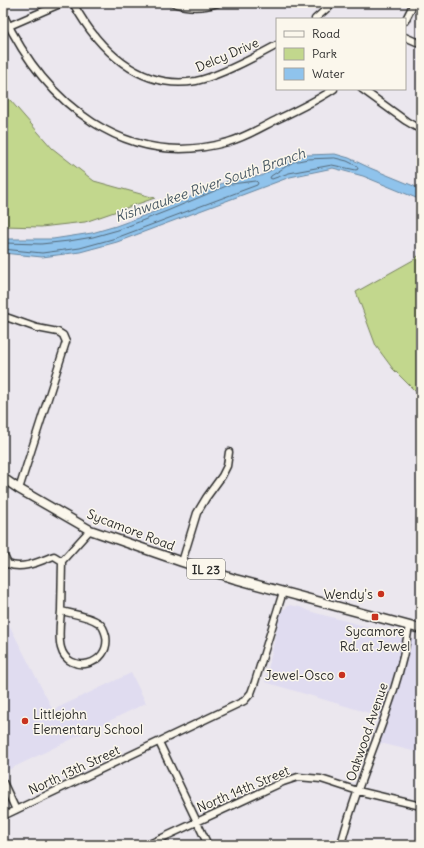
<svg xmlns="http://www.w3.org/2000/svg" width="424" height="848" viewBox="0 0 424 848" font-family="Delius,sans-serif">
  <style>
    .built { fill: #e0dcf0 }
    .green { fill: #c2d78d; stroke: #76815c }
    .water { fill: #8fc3ec; stroke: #67869f }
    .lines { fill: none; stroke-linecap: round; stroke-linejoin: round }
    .shore { stroke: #536878; stroke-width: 1 }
    .minor-casing { stroke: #2b2b2b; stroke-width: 9 }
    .major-casing { stroke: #2b2b2b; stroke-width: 11 }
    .minor { stroke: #fbf7ec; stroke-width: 6 }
    .major { stroke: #fbf7ec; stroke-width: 8 }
    .poi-dot { fill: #c8321e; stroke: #fbf7ec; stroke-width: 1.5 }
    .labels { text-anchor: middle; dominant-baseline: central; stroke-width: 3; stroke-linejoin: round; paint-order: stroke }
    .shield { fill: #fbf7ec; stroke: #696865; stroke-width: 1 }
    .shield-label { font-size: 12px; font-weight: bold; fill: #2b2b2b }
    .street-label { font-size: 13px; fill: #2b2b2b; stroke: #fbf7ec }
    .poi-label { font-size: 13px; fill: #2b2b2b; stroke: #fbf7ec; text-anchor: end }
    .water-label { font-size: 14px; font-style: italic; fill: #495965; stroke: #fbf7ec }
  </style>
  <rect width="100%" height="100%" fill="#ebe7ee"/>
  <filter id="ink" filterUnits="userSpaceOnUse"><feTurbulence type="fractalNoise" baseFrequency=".025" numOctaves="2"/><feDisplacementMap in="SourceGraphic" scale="8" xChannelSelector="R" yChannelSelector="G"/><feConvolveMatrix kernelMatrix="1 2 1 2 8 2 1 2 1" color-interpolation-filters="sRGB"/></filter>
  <g filter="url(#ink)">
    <path class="built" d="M290 605 300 607 312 612 421 641V753L372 741 379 716 265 682 281 611Z
      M3 613 53 710 131 673 146 703 4 772 3 770Z"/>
    <path class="green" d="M3 92 52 148 94 181 155 198 85 222 41 227 3 226Z
      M421 253V397L393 369 376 346 356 292 415 259Z"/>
    <path class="water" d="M335 154 349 158 370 168 421 189V200L363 176 333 168 290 177 117 242 80 252 42 257 3 253V239H53L92 233 116 226 165 208 230 180 261 176 291 159 307 155Z"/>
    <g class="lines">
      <path class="shore" d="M335 158 347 161 357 166 358 169 356 170 332 165 289 173 272 179 270 178 271 176 293 162 308 159Z
        M3 243 41 244 69 241 93 237 118 230 167 211 231 184 256 181 258 183 257 185 116 238 80 248 42 253 3 249"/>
      <defs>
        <path id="minor" d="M73 3C98 49 140 91 196 81 220 76 255 57 277 45
          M173 3C188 8 203 8 218 3
          M3 14C45 103 125 171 228 142 246 137 262 127 278 119 297 110 316 101 334 89
          M315 19 333 3
          M405 21 414 3
          M9 26 62 3
          M405 37 421 44
          M362 89 406 121 421 130
          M3 316 37 328 58 332 63 335 66 342 19 489
          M3 554 8 564 3 565
          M62 561 90 530
          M182 562 197 513 206 498 222 476 227 466 229 452
          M8 564C23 570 40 561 54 556L62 561
          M61 611C73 614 89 616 99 623 103 626 105 632 106 636 111 666 68 675 61 648 58 637 60 623 61 611Z
          M61 611 62 561
          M159 742 208 845
          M3 782 16 810
          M3 816 244 701 251 693 255 682 283 592
          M147 845 283 782 298 777 321 779 358 791 421 806
          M341 845C359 771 398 702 409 626"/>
        <path id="major" d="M3 478 19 489 90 530 182 562 235 579 421 629"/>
      </defs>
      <use href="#minor" class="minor-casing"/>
      <use href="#major" class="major-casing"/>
      <use href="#minor" class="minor"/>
      <use href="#major" class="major"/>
    </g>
  </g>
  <g class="poi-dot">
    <circle cx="381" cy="594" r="4"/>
    <rect x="371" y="613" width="8" height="8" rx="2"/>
    <circle cx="342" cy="675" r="4"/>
    <circle cx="25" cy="721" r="4"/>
  </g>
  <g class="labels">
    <rect class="shield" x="187" y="559" width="38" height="20" rx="3"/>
    <g class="shield-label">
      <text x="206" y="569">IL 23</text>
    </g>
    <g class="street-label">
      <text transform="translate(227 55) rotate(-23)">Delcy Drive</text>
      <text transform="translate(131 530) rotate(21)">Sycamore Road</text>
      <text transform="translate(367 732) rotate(-71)">Oakwood Avenue</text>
      <text transform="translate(74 770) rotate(-25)">North 13th Street</text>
      <text transform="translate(243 789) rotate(-23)">North 14th Street</text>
    </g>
    <g class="poi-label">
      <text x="373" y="594">Wendy's</text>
      <text x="375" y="631" text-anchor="middle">Sycamore<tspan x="375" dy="15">Rd. at Jewel</tspan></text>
      <text x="334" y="675">Jewel-Osco</text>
      <text x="33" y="714" text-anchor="start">Littlejohn<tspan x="33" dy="15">Elementary School</tspan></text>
    </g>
    <g class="water-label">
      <text transform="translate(210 185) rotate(-19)">Kishwaukee River South Branch</text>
    </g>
  </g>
  <rect width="424" height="848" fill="none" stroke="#fbf7ec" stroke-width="16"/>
  <rect x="8" y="8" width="408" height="832" fill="none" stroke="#2b2b2b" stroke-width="1.5" filter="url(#ink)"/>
  <rect x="276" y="18" width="130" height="72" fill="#fbf7ec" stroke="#a8a59f"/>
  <rect x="284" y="31" width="20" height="6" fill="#fbf7ec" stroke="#a8a59f"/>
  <text x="312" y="38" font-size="12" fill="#2b2b2b">Road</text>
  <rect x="284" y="48" width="20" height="12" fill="#c2d78d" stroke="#a8a59f"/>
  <text x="312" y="58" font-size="12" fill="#2b2b2b">Park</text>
  <rect x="284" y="68" width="20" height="12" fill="#8fc3ec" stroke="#a8a59f"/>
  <text x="312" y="78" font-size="12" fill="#2b2b2b">Water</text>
</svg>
